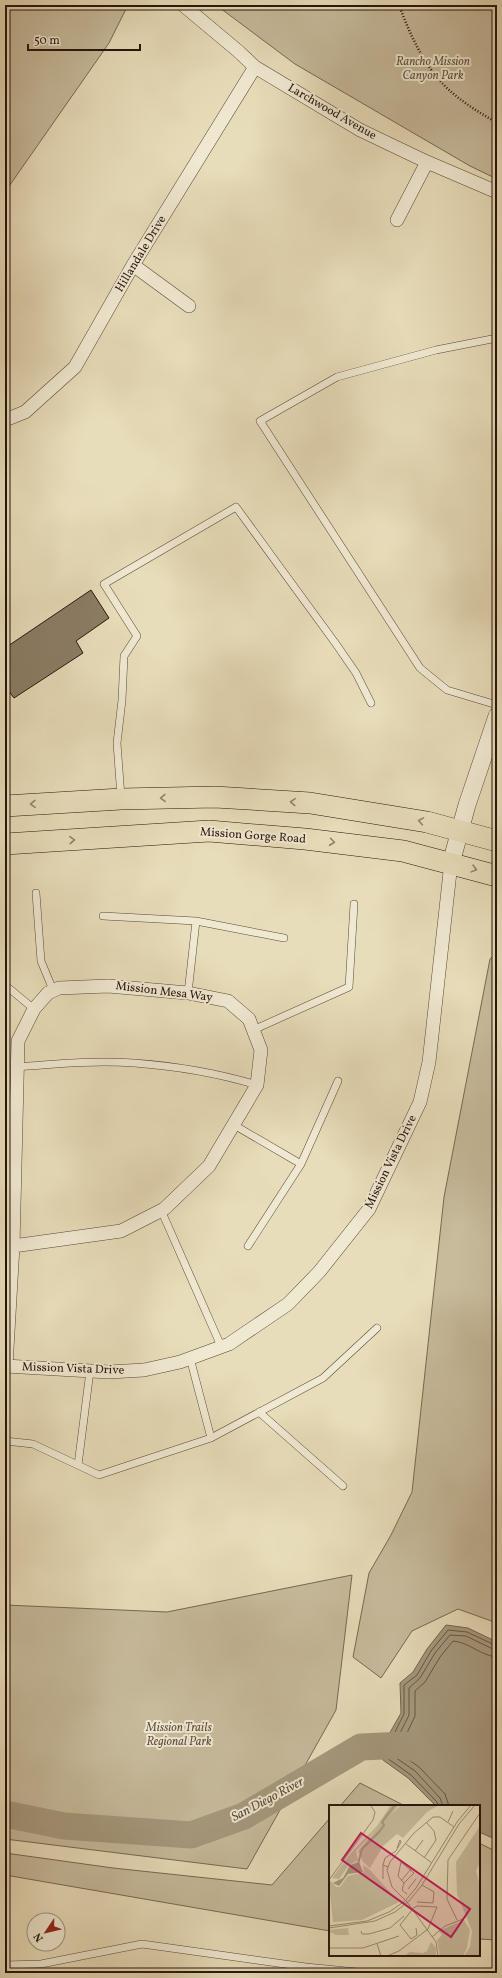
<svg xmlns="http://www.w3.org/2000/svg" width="502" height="1978" viewBox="0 0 502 1978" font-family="Vollkorn,serif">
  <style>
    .green { fill: #c7bb9c; stroke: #766854 }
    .water { fill: #a6997e; stroke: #736450 }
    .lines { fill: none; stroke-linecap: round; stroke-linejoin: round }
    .shore { stroke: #665644; stroke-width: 1 }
    .river { stroke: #a6997e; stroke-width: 27 }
    .building { fill: #8b7d66; stroke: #26140b }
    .service-casing { stroke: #564637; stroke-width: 8 }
    .minor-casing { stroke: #564637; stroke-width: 14 }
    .tertiary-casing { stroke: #564637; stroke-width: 18 }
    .primary-casing { stroke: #26140b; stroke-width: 22 }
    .path { stroke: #26140b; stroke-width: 2.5; stroke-dasharray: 1 2; stroke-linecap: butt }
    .service { stroke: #f0e9d2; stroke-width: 7 }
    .minor { stroke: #f0e9d2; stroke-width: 13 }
    .tertiary { stroke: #f0e9d2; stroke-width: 17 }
    .primary { stroke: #e8ddba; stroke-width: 21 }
    .oneway { stroke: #91836b }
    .labels { text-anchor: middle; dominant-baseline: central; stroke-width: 4; stroke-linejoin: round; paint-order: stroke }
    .park-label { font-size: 12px; font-style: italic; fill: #5e4e3e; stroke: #f0e9d2 }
    .street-label { font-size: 12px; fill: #26140b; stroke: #f0e9d2 }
    .water-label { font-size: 13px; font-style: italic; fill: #594939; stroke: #f0e9d2 }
    .inset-river { fill: none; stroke: #a6997e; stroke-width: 2 }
    .inset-road { fill: none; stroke: #9a8d74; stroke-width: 1 }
    .view { fill: #c2185b; fill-opacity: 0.15; stroke: #c2185b; stroke-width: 2 }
    .inset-edge { fill: none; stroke: #26140b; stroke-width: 2 }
  </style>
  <rect width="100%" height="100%" fill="#e8ddba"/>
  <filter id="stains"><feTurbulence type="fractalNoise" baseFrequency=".005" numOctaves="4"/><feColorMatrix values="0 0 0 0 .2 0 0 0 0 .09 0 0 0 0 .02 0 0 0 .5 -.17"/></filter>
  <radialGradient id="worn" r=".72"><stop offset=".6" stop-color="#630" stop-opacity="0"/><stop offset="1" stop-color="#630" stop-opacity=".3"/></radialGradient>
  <path class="green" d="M5 5H128L109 43 5 192Z
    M216 5H497V179L470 166 295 64Z
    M497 952V1623L458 1609 412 1631 381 1678 353 1657 369 1573 391 1535 412 1492 444 1197 490 959Z
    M352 1575 336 1710 247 1869 5 1839V1605L167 1612Z
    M360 1783 405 1806H340Z
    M330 1818V1931L5 1875V1853L113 1868 272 1885Z
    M479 1843 497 1852V1940L479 1939Z"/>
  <path class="water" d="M446 1625 468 1628 497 1642V1837L495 1839 479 1832V1806H436L408 1778 383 1760V1745L401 1713 400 1683 413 1672 427 1649Z"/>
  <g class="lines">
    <path class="shore" d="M438 1806 437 1802 411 1775 387 1758 388 1746 404 1714V1685L417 1675 431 1651 448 1630 467 1632 497 1646
      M443 1806 440 1798 415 1771 392 1755 393 1747 409 1715V1688L420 1678 435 1653 450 1635 466 1636 497 1651
      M449 1806 445 1794 419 1767 398 1752 415 1716V1691L425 1682 440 1657 453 1641C469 1642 481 1656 497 1657"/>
    <path class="river" d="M5 1814 64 1826 191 1835 244 1816 361 1747 405 1745 420 1750"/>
  </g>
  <path class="building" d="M91 590 109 618 76 641 83 653 14 698 5 686V648Z"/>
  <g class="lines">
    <defs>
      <path id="service" d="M497 338 436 350 337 377 260 421 420 668 447 690 497 705
        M496 579 497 580
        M121 797 117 743 122 700 124 656 137 636 104 584 236 507 336 644 356 673 371 703
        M36 893 41 961 53 990
        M103 916 196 921 284 938
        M5 985 34 1009
        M188 993 196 921
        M253 1030 349 987 354 904
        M17 1067C55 1064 96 1060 134 1063 175 1066 217 1073 257 1085
        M5 1118 16 1119
        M234 1125 301 1164 248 1246
        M301 1164 338 1081
        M161 1210 221 1346
        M190 1358 211 1438 323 1378 377 1328
        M259 1412 343 1486
        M5 1441 33 1444 99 1475 211 1438
        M78 1465 90 1371
        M5 1965 41 1964 142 1944 306 1967 367 1973"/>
      <path id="minor" d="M183 5 238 51 255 67 360 130 427 162 497 192
        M397 220 427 162
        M133 265 189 306
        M5 420 25 412 75 367 133 265 255 67
        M108 986 188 993 228 1001 249 1019 261 1050 257 1085 209 1166 164 1209 121 1231 13 1246 18 1041 34 1009 48 993 59 988Z
        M5 1366 109 1372 144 1370 180 1362 229 1344 288 1304 319 1272 369 1209 420 1102 429 1062 451 863
        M6 1366 13 1246"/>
      <path id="tertiary" d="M451 863 467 805 497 716"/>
      <path id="primary" d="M5 806 121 799 215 797 310 803 427 822 497 841
        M5 844 209 831 305 839 403 851 497 876"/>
    </defs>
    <use href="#service" class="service-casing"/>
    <use href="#minor" class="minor-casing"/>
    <use href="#tertiary" class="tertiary-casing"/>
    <use href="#primary" class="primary-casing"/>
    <path class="path" d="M28 5H30
      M399 5C408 29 419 55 436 76 451 95 473 109 494 121H497
      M494 121 497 130"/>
    <use href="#service" class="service"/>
    <use href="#minor" class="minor"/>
    <use href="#tertiary" class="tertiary"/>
    <use href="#primary" class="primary"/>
  </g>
  <defs><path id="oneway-chevron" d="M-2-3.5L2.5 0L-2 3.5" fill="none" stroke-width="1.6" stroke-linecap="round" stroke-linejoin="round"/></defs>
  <g class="oneway">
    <use href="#oneway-chevron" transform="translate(163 798) rotate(179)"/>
    <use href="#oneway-chevron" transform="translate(293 802) rotate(-177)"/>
    <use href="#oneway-chevron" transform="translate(33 804) rotate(177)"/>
    <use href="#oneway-chevron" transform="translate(421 821) rotate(-170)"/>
    <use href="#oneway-chevron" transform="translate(72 840) rotate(-3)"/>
    <use href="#oneway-chevron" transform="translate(332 842) rotate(7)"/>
    <use href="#oneway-chevron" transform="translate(474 869) rotate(15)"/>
  </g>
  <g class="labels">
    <g class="park-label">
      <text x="433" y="62">Rancho Mission<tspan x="433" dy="14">Canyon Park</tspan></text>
      <text x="179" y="1728">Mission Trails<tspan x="179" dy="14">Regional Park</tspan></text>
    </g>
    <g class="street-label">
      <text transform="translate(332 112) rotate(30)">Larchwood Avenue</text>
      <text transform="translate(141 254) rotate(-59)">Hillandale Drive</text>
      <text transform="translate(253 836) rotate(4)">Mission Gorge Road</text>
      <text transform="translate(164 992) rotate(7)">Mission Mesa Way</text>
      <text transform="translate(391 1162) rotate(-64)">Mission Vista Drive</text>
      <text transform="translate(73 1369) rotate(2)">Mission Vista Drive</text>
    </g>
    <g class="water-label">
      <text transform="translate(268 1800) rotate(-28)">San Diego River</text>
    </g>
  </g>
  <g transform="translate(329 1805)">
    <rect width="151" height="151" fill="#e8ddba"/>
    <path d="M62 0H70L61 11 72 0H110L98 7 74 33 68 29 54 41 41 63 34 57 29 46 50 21 27 46 29 55 20 60 10 74 3 73 22 48 48 21ZM151 21V57L147 66 151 81V151H135L141 142 143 126 128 89 127 57ZM34 60 40 64 70 97 33 115 4 117 0 79 2 76 7 82H11L19 71 35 67ZM135 115 141 125 138 143 134 151H111L108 135 113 130 110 126ZM19 123 20 130H7L2 127 0 134V125ZM102 137 107 143V151H75L81 147 94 148 98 146Z" fill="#c7bb9c"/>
    <path d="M30 57 34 67 19 69 10 81 4 78 14 73 21 60Z" fill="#a6997e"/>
    <path class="inset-river" d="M29 59 33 44 50 27 55 20 53 17 66 0"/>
    <path class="inset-road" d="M119 17 124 6M77 39 103 58M86 46 94 35M95 53 107 35 105 26 98 18M72 57 85 68 75 78 69 71ZM54 60 56 53 67 46 72 37 71 35 68 43M54 74V60L59 62M0 75 44 15 46 7 42 1M72 76 82 64M75 78 73 85 78 89M79 84 87 74M88 97 104 98 105 87 93 80M83 105 71 120 82 134 88 130 87 123M128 115 118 94 119 55 151 8M0 121 38 116 60 107 76 96 87 83 128 17 142 0M0 123 46 116 66 107 80 96 93 80 130 19 146 0M32 126 33 129H40L61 123 75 111M103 132 116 121 134 114M48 139 52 151M0 143H34L70 131M58 151 70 146 99 124 108 102 88 101 83 104M109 151 107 137 78 97 63 82 58 65 61 57 85 28 104 12H111L125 22"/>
    <path class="view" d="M32 28 141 104 122 132 13 55Z"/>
    <rect width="151" height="151" class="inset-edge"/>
  </g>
  <rect width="502" height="1978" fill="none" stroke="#e8ddba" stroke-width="20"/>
  <rect x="6" y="6" width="490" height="1966" fill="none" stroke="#26140b" stroke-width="2"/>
  <rect x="10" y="10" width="482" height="1958" fill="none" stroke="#26140b"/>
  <g transform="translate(46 1932) rotate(235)"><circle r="19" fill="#f0e9d2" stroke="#9f9482"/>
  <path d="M0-3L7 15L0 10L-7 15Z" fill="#8f2418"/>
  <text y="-6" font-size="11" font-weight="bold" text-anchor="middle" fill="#26140b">N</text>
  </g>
  <path d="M28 44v6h112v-6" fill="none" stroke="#26140b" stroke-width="2"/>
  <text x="34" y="44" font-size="12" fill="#26140b" stroke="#f0e9d2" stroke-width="3" paint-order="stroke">50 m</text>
  <rect width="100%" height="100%" filter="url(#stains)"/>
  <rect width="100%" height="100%" fill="url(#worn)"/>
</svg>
